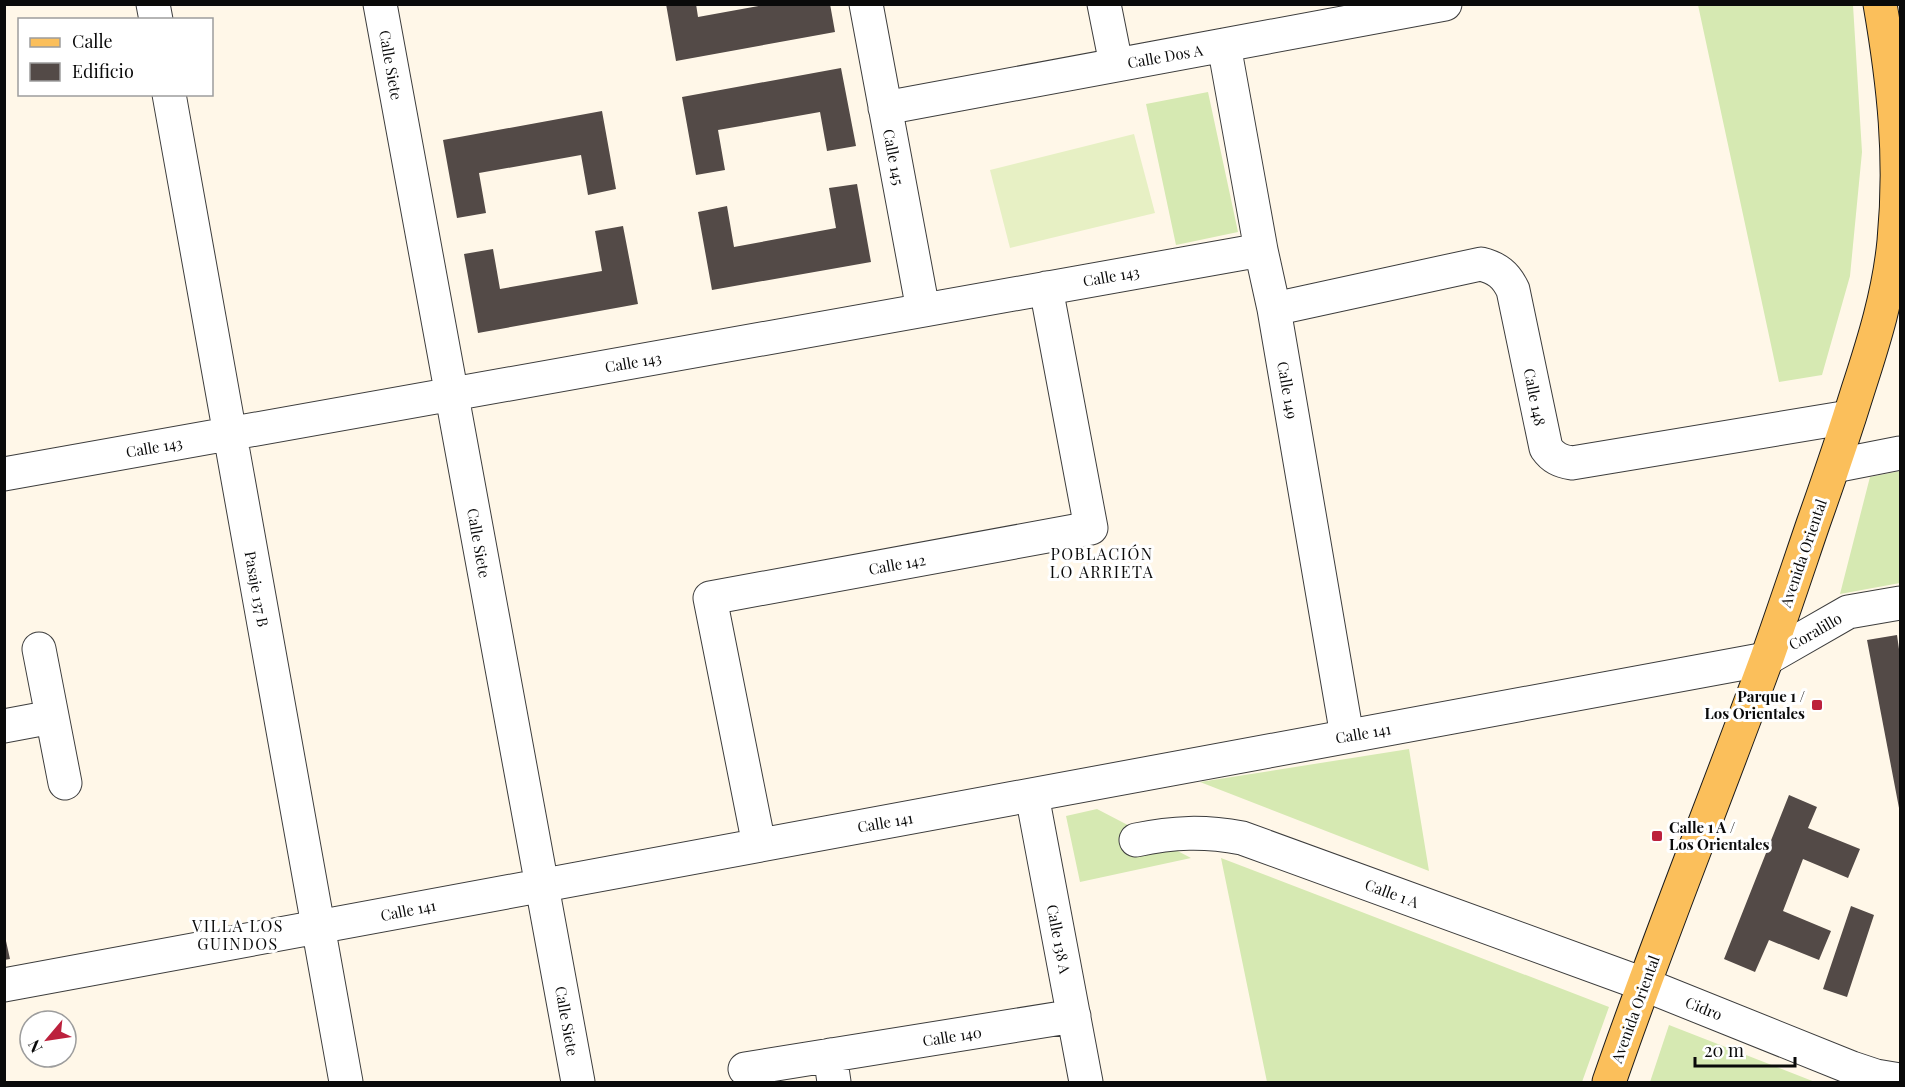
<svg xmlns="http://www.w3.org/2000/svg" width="1905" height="1087" viewBox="0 0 1905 1087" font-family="'Playfair Display',serif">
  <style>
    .grass { fill: #d6e9b2 }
    .pitch { fill: #e7f0c4 }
    .building { fill: #534a47 }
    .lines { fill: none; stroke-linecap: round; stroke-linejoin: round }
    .minor-casing { stroke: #3d3d3d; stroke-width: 35 }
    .major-casing { stroke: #1b1b1b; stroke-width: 35 }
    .minor { stroke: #fff; stroke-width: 33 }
    .major { stroke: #fbbf5b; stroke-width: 33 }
    .poi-dot { fill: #bc213d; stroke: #fff; stroke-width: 2 }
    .labels { text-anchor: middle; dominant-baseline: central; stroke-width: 6; stroke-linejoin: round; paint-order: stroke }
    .street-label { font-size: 15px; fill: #0a0a0a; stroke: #fff }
    .poi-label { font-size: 15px; font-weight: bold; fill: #0a0a0a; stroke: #fff; text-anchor: end }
    .neighbourhood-label { font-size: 16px; letter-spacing: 1.5px; fill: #0a0a0a; stroke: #fff }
  </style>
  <rect width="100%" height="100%" fill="#fff7e8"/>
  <path class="grass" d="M1698 5H1853L1862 152 1850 276 1822 375 1779 382Z
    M1208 92 1238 232 1176 245 1146 104Z
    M1900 471V583L1840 594 1870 477Z
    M1409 749 1429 871 1200 782Z
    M1097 809 1191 858 1080 882 1066 816Z
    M1221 858 1609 1007 1582 1082H1267Z
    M1669 1025 1815 1082H1650Z"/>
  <path class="pitch" d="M1134 134 1155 213 1010 248 990 170Z"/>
  <path class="building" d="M666 4H696L698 17 770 4H830L835 32 676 61Z
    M841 68 856 146 827 151 820 112 718 130 725 170 696 175 682 97Z
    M602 111 616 189 588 195 581 155 479 173 486 213 457 218 443 140Z
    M857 184 871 262 712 290 698 212 727 206 734 247 836 228 829 188Z
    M623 226 638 304 478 333 464 254 493 249 500 289 602 271 595 231Z
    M1897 635 1900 656 1899 808 1867 640Z
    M1789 795 1817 807 1808 828 1860 849 1848 878 1803 859 1783 911 1831 931 1819 960 1769 940 1755 972 1724 959Z
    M1851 906 1874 915 1847 997 1823 989Z
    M4 932 10 959 4 960Z"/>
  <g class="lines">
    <defs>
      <path id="minor" d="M153 4 156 20
        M380 4 578 1082
        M866 4 923 310
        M1104 4 1116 64
        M1224 45 1261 250 1274 309 1347 736
        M169 94 346 1082
        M885 108 1445 4
        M1274 309 1481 264C1497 268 1506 275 1513 290L1546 448C1553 458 1560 461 1572 463L1849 417
        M1834 466 1900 453
        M4 474 1261 250
        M39 649 65 783
        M4 726 52 717
        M1032 795 1086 1082
        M1136 840C1174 832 1204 831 1242 838L1643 984 1852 1068 1876 1076 1900 1080
        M759 845 710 598 1091 528 1046 288
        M4 985 1766 659 1848 612 1900 603
        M830 1055 834 1082
        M745 1069 1074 1016"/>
      <path id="major" d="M1609 1082C1658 940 1715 800 1767 658 1783 613 1798 568 1813 524 1829 479 1844 435 1858 390 1874 341 1889 293 1894 241 1902 159 1894 85 1880 4"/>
    </defs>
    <use href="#minor" class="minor-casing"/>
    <use href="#major" class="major-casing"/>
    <use href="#minor" class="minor"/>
    <use href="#major" class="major"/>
  </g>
  <g class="poi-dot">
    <rect x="1811" y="699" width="12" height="12" rx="3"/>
    <rect x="1651" y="830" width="12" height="12" rx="3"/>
  </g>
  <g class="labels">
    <g class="street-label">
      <text transform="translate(1165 56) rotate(-10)">Calle Dos A</text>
      <text transform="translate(391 65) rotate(80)">Calle Siete</text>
      <text transform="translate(894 157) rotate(79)">Calle 145</text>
      <text transform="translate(1111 276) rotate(-10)">Calle 143</text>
      <text transform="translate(633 362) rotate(-10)">Calle 143</text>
      <text transform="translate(1288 390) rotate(80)">Calle 149</text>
      <text transform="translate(1535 397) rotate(79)">Calle 148</text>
      <text transform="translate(154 447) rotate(-10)">Calle 143</text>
      <text transform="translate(479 543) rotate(80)">Calle Siete</text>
      <text transform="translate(1803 553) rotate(-71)">Avenida Oriental</text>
      <text transform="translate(897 564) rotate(-10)">Calle 142</text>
      <text transform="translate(257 589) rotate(80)">Pasaje 137 B</text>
      <text transform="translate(1815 631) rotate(-30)">Coralillo</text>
      <text transform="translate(1363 733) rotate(-10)">Calle 141</text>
      <text transform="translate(885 822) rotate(-10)">Calle 141</text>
      <text transform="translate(1392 893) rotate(20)">Calle 1 A</text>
      <text transform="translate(408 910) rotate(-11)">Calle 141</text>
      <text transform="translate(1059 939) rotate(79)">Calle 138 A</text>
      <text transform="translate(1704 1008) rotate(22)">Cidro</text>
      <text transform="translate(1635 1009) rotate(-70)">Avenida Oriental</text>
      <text transform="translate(567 1021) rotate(80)">Calle Siete</text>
      <text transform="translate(952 1036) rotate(-9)">Calle 140</text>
    </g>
    <g class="poi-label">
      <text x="1805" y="696">Parque 1 /<tspan x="1805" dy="17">Los Orientales</tspan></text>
      <text x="1669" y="827" text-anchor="start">Calle 1 A /<tspan x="1669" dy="17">Los Orientales</tspan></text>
    </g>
    <g class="neighbourhood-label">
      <text x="1102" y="553">POBLACIÓN<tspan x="1102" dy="18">LO ARRIETA</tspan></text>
      <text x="238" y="925">VILLA LOS<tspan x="238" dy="18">GUINDOS</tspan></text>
    </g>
  </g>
  <rect width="1905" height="1087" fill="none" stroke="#0a0a0a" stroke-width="12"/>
  <rect x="18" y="18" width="195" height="78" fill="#ffffff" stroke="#9d9d9d" stroke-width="1.5"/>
  <rect x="30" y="38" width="30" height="9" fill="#fbbf5b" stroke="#9d9d9d" stroke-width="1.5"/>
  <text x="72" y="48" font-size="18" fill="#0a0a0a">Calle</text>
  <rect x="30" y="63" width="30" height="18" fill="#534a47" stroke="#9d9d9d" stroke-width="1.5"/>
  <text x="72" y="78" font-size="18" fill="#0a0a0a">Edificio</text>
  <g transform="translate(48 1039) rotate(241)"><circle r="28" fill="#ffffff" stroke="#9d9d9d" stroke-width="1.5"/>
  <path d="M0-4.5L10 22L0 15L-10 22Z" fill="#bc213d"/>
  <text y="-9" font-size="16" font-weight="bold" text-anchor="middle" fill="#0a0a0a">N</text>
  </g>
  <path d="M1695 1057v9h100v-9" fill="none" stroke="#0a0a0a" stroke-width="3"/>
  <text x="1704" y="1057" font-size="18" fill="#0a0a0a" stroke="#ffffff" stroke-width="4.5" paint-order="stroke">20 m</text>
</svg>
